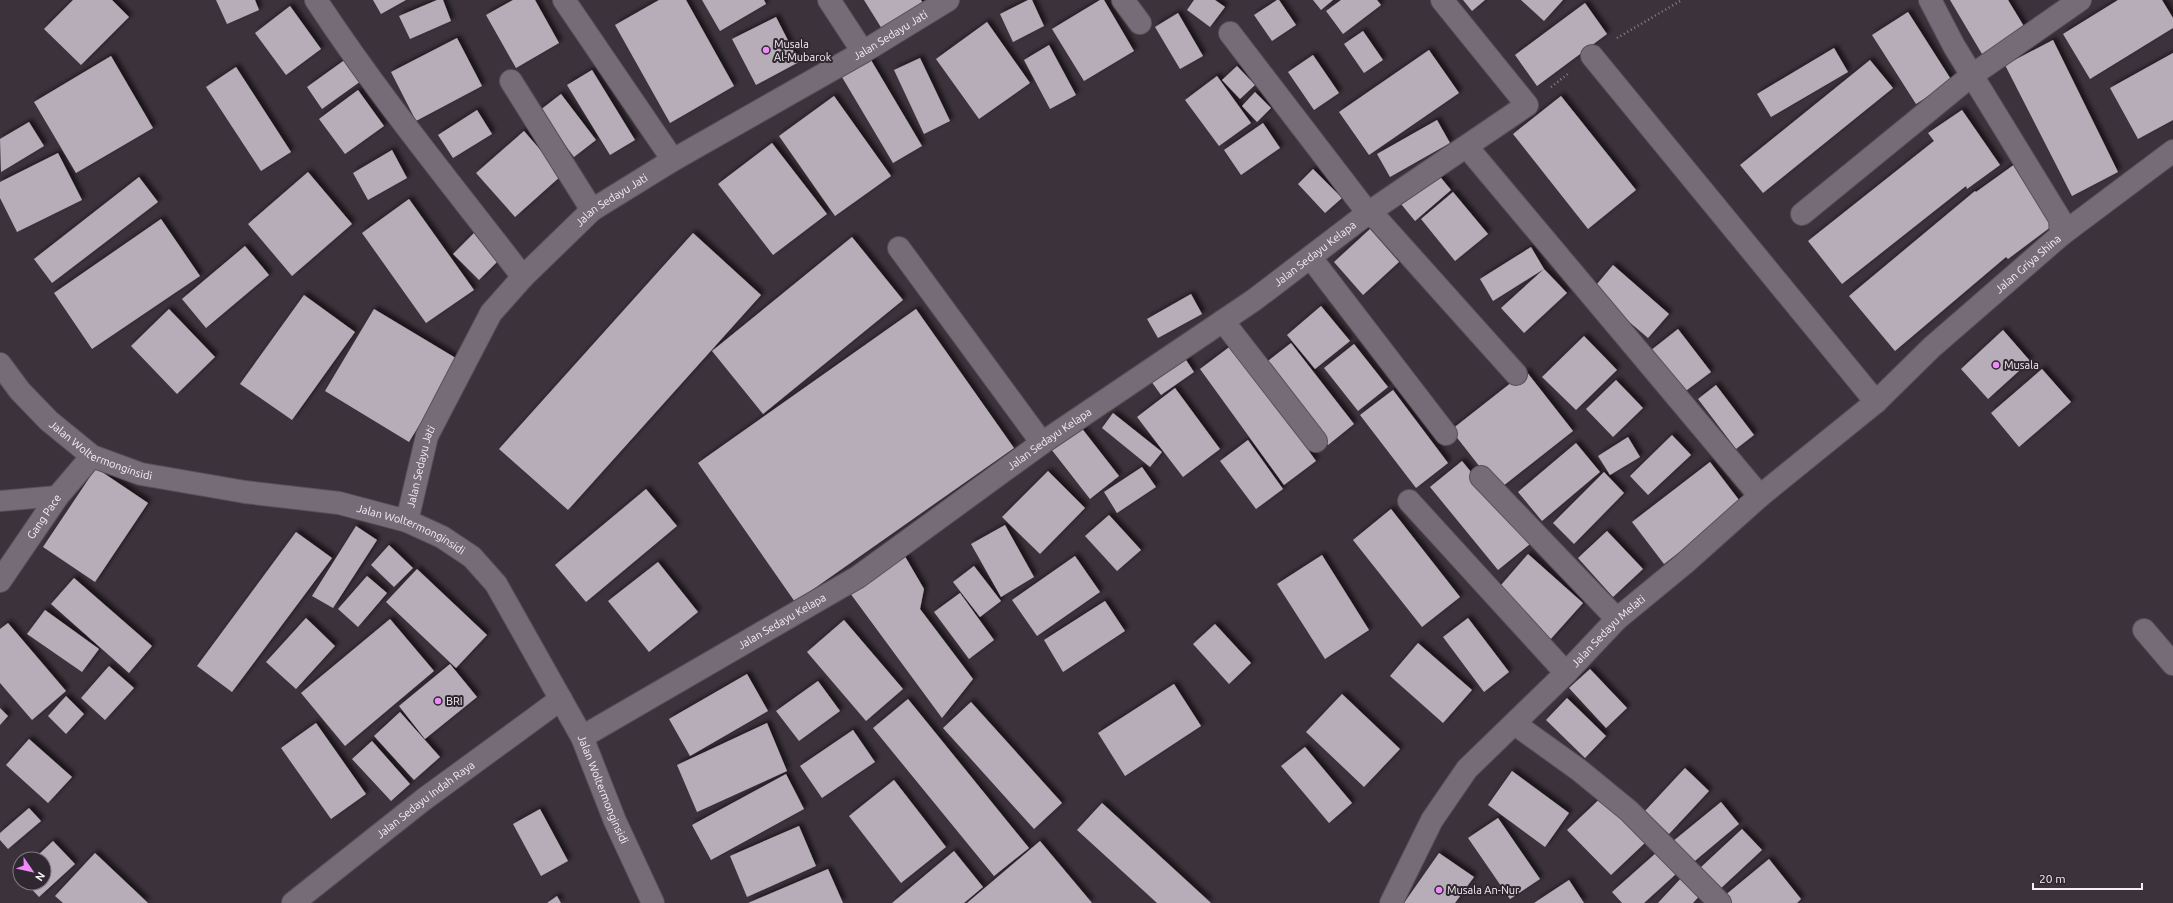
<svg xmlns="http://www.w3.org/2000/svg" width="2173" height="903" viewBox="0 0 2173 903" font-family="Ubuntu,sans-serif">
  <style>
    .building { fill: #b7adb8; filter: url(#shadow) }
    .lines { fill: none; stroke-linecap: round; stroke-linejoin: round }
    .lane-casing { stroke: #595159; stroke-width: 22 }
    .street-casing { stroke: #595159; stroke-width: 24 }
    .secondary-casing { stroke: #595159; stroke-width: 24 }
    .path { stroke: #8a828a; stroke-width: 2.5; stroke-dasharray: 1 3; stroke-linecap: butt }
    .lane { stroke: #766c77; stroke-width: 20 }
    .street { stroke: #766c77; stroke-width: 22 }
    .secondary { stroke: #766c77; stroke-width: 22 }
    .poi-dot { fill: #ee8bf8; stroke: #302831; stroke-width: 1.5 }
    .labels { text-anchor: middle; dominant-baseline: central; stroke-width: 4; stroke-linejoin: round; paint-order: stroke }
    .street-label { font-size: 11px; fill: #f5eff5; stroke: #302831 }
    .poi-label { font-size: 11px; fill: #f5eff5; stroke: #302831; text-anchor: start }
  </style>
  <defs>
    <filter id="shadow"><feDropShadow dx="3.5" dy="-3.5" stdDeviation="2" flood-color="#0009"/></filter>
  </defs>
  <rect width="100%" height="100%" fill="#3b323b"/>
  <path class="building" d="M73 0H112L129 17 81 65 44 29Z
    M216 0H255L259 10 227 24Z
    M373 0H406L381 14Z
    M437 0H443L451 21 410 39 399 16Z
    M513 0H535L559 43 516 68 486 15Z
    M659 0H686L734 86 670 123 615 25Z
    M702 0H764L766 4 720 31Z
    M864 0H921L928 11 887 37Z
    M1028 0H1032L1044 26 1013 42 1000 14Z
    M1100 0H1104L1134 51 1084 81 1052 29Z
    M1194 0H1215L1225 7 1210 27 1187 10Z
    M1277 0H1279L1296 25 1272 41 1254 15Z
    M1313 0H1333L1321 10Z
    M1341 0H1377L1381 5 1343 34 1326 11Z
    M1463 0H1485L1472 11Z
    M1521 0H1563L1544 21Z
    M1950 0H2008L2025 28 1982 54Z
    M2118 0H2162L2173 18V28L2090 79 2063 34Z
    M1585 3 1607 34 1537 86 1515 55Z
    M290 6 321 49 286 75 255 33Z
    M1908 12 1952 81 1916 104 1872 35Z
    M1178 13 1203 56 1180 69 1155 27Z
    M776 17 799 62 756 85 732 39Z
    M987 22 1030 83 979 119 936 59Z
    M1363 31 1383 60 1364 73 1344 44Z
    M457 38 482 86 416 121 391 72Z
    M2053 40 2118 172 2072 196 2005 65Z
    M1049 45 1076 95 1050 109 1024 60Z
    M1834 48 1848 72 1771 117 1757 94Z
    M1429 50 1459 93 1369 155 1339 112Z
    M2173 53V120L2138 139 2110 88Z
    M868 55 922 146 893 163 839 72Z
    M1313 55 1339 93 1314 110 1288 72Z
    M111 56 153 128 76 173 34 102Z
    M920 58 950 121 924 134 894 70Z
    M346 59 361 81 322 109 307 87Z
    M1870 60 1893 88 1763 193 1740 165Z
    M1237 66 1255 85 1240 99 1222 80Z
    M236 67 291 152 261 171 206 87Z
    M592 70 635 140 610 155 567 85Z
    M1217 76 1251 123 1219 146 1185 100Z
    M358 90 384 126 345 154 319 119Z
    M1255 92 1271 108 1257 122 1242 106Z
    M561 94 596 140 574 157 539 111Z
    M834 96 891 176 835 216 779 136Z
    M1561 96 1636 190 1588 229 1513 134Z
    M477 110 492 134 453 158 438 135Z
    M1962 110 2000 165 1967 189 1966 186 1842 284 1808 241 1934 141 1928 133Z
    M1437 120 1450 143 1390 177 1377 154Z
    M29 122 44 146 1 172 0 139Z
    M1263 123 1280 148 1241 175 1224 150Z
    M524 131 562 175 515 217 476 173Z
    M772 143 827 214 773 255 718 184Z
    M392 150 407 178 368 200 353 173Z
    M58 153 82 200 17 232 0 198V182Z
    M2015 164 2056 223 2008 259 2006 257 1895 351 1849 296 1975 191 1976 192Z
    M1313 169 1342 198 1325 213 1298 184Z
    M308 172 352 224 292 276 248 224Z
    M1437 173 1451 190 1415 221 1401 204Z
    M139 177 158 202 52 283 34 259Z
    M1453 192 1488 234 1455 261 1421 219Z
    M409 199 474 290 426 323 362 233Z
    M161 219 200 276 92 349 54 293Z
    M1370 229 1399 262 1363 295 1334 262Z
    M474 233 499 260 479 280 453 254Z
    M693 233 761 295 568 510 499 449Z
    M852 237 903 300 763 414 712 351Z
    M245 246 269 275 206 328 182 299Z
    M1531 247 1544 269 1567 293 1524 333 1501 308 1544 269 1493 301 1480 279Z
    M1613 265 1669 314 1648 338 1592 290Z
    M1191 294 1202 314 1158 338 1147 319Z
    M304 295 355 332 292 420 240 384Z
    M1321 306 1350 341 1315 369 1287 335Z
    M169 309 215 357 177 394 131 346Z
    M374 309 459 360 409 442 325 391Z
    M916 309 1014 448 795 602 698 463Z
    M1678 329 1711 372 1683 393 1650 351Z
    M2003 330 2030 361 1988 399 1961 369Z
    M1584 336 1617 370 1576 410 1542 377Z
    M1291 343 1354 424 1328 445 1264 364Z
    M1354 344 1388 387 1358 411 1324 368Z
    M1232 345 1316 461 1284 485 1200 369Z
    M1184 357 1194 372 1161 395 1151 381Z
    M2042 369 2071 402 2019 447 1991 413Z
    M1526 371 1573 431 1498 490 1451 430Z
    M1616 380 1643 408 1613 437 1586 409Z
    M1716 385 1754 435 1736 449 1698 399Z
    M1175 388 1220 449 1183 477 1137 417Z
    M1393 390 1448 463 1416 488 1360 415Z
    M1113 413 1162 452 1150 467 1102 428Z
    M1080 426 1119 476 1090 499 1051 449Z
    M1672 435 1691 455 1648 495 1630 476Z
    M1628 437 1640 457 1610 475 1598 456Z
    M1248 440 1283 489 1256 509 1220 461Z
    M1576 443 1600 472 1542 521 1518 492Z
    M1462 461 1530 544 1498 570 1430 487Z
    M1710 462 1742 504 1664 564 1632 522Z
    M1142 467 1156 487 1117 513 1104 492Z
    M96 468 148 503 95 582 43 547Z
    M1048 471 1085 508 1040 554 1002 517Z
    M1604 472 1624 493 1574 544 1553 523Z
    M646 489 677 526 586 602 555 565Z
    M1391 509 1460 597 1422 627 1353 540Z
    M1109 515 1141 550 1117 571 1085 536Z
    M1005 525 1034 577 1001 597 971 544Z
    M356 526 377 540 333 608 312 596Z
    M1607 531 1643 569 1613 597 1578 558Z
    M296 532 332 558 232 692 197 666Z
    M389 545 413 568 394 587 371 565Z
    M903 553 924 589 920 609 973 679 942 718 850 593Z
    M1528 554 1583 603 1549 641 1495 592Z
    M1322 555 1369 630 1325 659 1277 584Z
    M1075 556 1100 592 1037 636 1012 600Z
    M658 562 698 612 649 652 608 601Z
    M974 566 1001 601 980 617 953 582Z
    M417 569 487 635 456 668 386 602Z
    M367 576 387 593 358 627 338 609Z
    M74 578 152 646 129 673 51 604Z
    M960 593 994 640 969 659 934 612Z
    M1105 601 1125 631 1063 672 1044 640Z
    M45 610 99 649 82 672 27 634Z
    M306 618 335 646 296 689 266 662Z
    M1468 618 1509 672 1484 692 1443 637Z
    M390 619 434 671 345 746 301 693Z
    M844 620 903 689 866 721 807 652Z
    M8 623 66 691 32 720 0 683V629Z
    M1215 624 1251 663 1229 684 1193 644Z
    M1418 643 1472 690 1443 723 1390 676Z
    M450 664 477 697 425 739 399 706Z
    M109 666 134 688 105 720 81 698Z
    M1590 669 1627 708 1606 728 1569 688Z
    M747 674 768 711 690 756 669 719Z
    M818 681 840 711 799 741 776 711Z
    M1174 684 1201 726 1125 776 1098 733Z
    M1342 694 1400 749 1364 787 1306 732Z
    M66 696 84 714 66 734 48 716Z
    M1567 698 1606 736 1585 758 1546 720Z
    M908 699 1029 848 994 876 873 728Z
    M971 702 1062 803 1034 829 943 728Z
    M0 708 8 716 0 725Z
    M400 712 440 757 414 780 374 736Z
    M316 723 366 794 331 819 281 748Z
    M767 723 787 771 697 812 677 765Z
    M853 730 875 762 822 798 800 766Z
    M29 739 72 777 48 803 6 765Z
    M372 741 410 784 391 801 352 759Z
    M1305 747 1352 803 1329 823 1281 766Z
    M1685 768 1709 791 1669 834 1645 811Z
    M1512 771 1569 813 1545 847 1488 805Z
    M786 774 804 809 711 860 692 825Z
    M894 780 946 847 901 883 849 816Z
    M1606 793 1649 839 1611 875 1567 830Z
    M1721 802 1739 824 1690 865 1672 842Z
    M1102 803 1211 903H1157L1077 830Z
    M29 808 41 821 8 849 0 840V833Z
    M540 809 568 861 541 876 513 824Z
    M1498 818 1540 879 1510 899 1468 838Z
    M799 826 816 866 747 897 730 856Z
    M1742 829 1762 850 1719 890 1699 869Z
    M53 841 75 864 39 897 26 883H44V859H34Z
    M1040 841 1092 903H967Z
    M954 851 983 887 964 903H892Z
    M95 853 148 903H63L55 896Z
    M1439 853 1474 877 1455 903H1404Z
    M1656 853 1676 874 1644 903H1622L1612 892Z
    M1769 859 1801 899 1797 903H1728L1723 897Z
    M828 869 843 903H748Z
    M1684 875 1702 893 1693 903H1658Z
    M1569 880 1584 903H1534Z
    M557 896 561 903H547Z"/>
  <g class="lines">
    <defs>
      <path id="lane" d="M0 501 58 496"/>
      <g id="street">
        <path d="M316 0C379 96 453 186 523 277"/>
        <path d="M564 0 673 160"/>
        <path d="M829 0 863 52"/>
        <path d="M1123 0 1140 23"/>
        <path d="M1230 33 1368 213 1378 220 1516 374"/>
        <path d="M1592 56 1876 402"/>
        <path d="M511 81 592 210"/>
        <path d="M1467 147 1760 496"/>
        <path d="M1802 214 1971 76 2080 0"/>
        <path d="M2061 235 2173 151"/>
        <path d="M899 248 1042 443"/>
        <path d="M1311 258 1446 434"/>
        <path d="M1223 321 1316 441"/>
        <path d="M1481 477 1617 619"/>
        <path d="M1409 501 1566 673"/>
        <path id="s1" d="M407 521 427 436 491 313 523 277 592 210 673 160 863 52 948 0"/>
        <path id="s2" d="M0 581 58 496 92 456"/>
        <path d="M2144 630 2173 664"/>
        <path d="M1515 724 1579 770 1629 811 1720 903"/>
        <path id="s3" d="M582 737 858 577 1042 443 1254 300 1368 213 1527 105 1442 0"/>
        <path id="s4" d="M293 903 423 800 561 699"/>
        <path id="s5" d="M1391 903 1432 820 1467 769 1566 673 1617 619 1685 563 1760 496 1876 402 1932 347 2061 235 2060 219 1954 46 1930 0"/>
      </g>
      <g id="secondary">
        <path id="s6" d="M0 364 20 391 49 421 92 456 141 474 245 492 339 503 407 521 442 537 472 557 496 584 582 737 615 821 653 903"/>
      </g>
    </defs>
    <use href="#lane" class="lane-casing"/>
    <use href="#street" class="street-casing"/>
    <use href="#secondary" class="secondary-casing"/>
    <path class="path" d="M1617 38 1682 0
      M1551 87 1568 74"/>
    <use href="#lane" class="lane"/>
    <use href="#street" class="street"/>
    <use href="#secondary" class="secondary"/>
  </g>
  <g class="poi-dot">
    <circle cx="766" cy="50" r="4"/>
    <circle cx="1996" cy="365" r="4"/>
    <circle cx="438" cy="701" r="4"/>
    <circle cx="1439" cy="890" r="4"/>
  </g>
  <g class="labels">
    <g class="street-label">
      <text stroke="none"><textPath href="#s1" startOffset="716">Jalan Sedayu Jati</textPath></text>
      <text stroke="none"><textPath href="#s1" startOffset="392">Jalan Sedayu Jati</textPath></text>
      <text stroke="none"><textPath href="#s3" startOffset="879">Jalan Sedayu Kelapa</textPath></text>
      <text stroke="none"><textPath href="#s5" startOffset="910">Jalan Griya Shina</textPath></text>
      <text stroke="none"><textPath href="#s3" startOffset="555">Jalan Sedayu Kelapa</textPath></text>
      <text stroke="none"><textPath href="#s6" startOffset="136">Jalan Woltermonginsidi</textPath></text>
      <text stroke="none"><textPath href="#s1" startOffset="56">Jalan Sedayu Jati</textPath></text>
      <text stroke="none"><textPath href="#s2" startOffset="78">Gang Pace</textPath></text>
      <text stroke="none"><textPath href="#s6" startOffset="460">Jalan Woltermonginsidi</textPath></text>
      <text stroke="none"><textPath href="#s3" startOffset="231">Jalan Sedayu Kelapa</textPath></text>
      <text stroke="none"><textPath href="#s5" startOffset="352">Jalan Sedayu Melati</textPath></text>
      <text stroke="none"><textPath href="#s6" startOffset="796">Jalan Woltermonginsidi</textPath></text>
      <text stroke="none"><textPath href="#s4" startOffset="168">Jalan Sedayu Indah Raya</textPath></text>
    </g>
    <g class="poi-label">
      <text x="774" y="44">Musala<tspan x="774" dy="13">Al-Mubarok</tspan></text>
      <text x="2004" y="365">Musala</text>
      <text x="446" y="701">BRI</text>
      <text x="1447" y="890">Musala An-Nur</text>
    </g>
  </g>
  <g transform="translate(32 871) rotate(124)"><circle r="19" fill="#302831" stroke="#7f787f"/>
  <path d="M0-3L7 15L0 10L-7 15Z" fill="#ee8bf8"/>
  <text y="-6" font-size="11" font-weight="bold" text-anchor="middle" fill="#f5eff5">N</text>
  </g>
  <path d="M2033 883v6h109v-6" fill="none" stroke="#f5eff5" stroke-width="2"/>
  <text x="2039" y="883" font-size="12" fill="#f5eff5" stroke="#302831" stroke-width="3" paint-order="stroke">20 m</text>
</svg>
